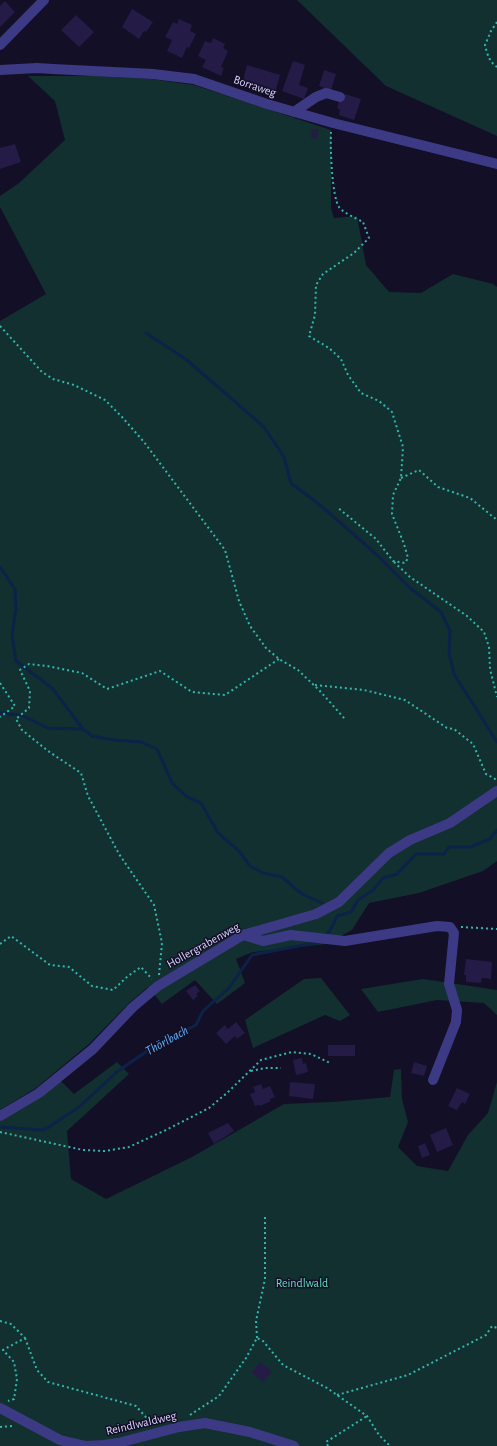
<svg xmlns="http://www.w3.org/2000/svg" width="497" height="1446" viewBox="0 0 497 1446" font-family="'Alegreya Sans',sans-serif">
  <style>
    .green { fill: #12302f }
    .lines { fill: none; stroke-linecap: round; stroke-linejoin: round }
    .stream { stroke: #0c2248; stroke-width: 3 }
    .building { fill: #241b47 }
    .path { stroke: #2fb8b0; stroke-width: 2; stroke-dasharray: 2 3; stroke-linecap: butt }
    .minor { stroke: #3d3a85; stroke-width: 10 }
    .labels { text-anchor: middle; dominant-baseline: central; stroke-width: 3; stroke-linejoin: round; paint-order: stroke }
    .street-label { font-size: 12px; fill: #d9d4ff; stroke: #130f26 }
    .park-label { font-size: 12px; fill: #5fe0c0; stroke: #130f26 }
    .water-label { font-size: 13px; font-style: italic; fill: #62b6ff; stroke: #130f26 }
  </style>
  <rect width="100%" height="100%" fill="#130f26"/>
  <path class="green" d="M297 0H497V136L386 86Z
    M28 76H96L151 79 194 85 331 130V208L334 218 357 216 366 265 389 292 421 293 453 274 493 284 497 287V861L483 871 419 893 369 903 352 930 326 944 253 952 236 959 245 983 217 1004 195 980 162 1004 148 987 129 1003 89 1044 36 1088 0 1110V321L46 294 0 207V196L19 183 65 140 55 101Z
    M321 978 350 1015 340 1021 325 1015 253 1048 245 1020 304 979Z
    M423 979 497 990V1015L484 1003 437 1000 378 1012 361 989Z
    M117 1062 129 1074 67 1131 71 1179 106 1199 192 1157 284 1104 332 1102 390 1097 394 1070 401 1069 402 1099 408 1122 398 1147 417 1166 448 1171 468 1135 488 1113 497 1082V1446H0V1121L41 1096 61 1081 74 1094Z"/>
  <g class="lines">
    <path class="stream" d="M146 333 187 360 264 427 284 457 291 483 320 505 350 531 379 557 409 587 441 612 450 631 449 653 454 674 497 742
      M0 567 15 589 16 608 12 635 16 661 52 688 83 729 92 736 114 740 141 742 157 749 172 783 187 797 201 803 218 833 239 851 250 866 263 873 282 877 302 894 322 903
      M0 713 21 715 48 728 83 729
      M325 936 331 929 337 916 351 912 358 900 373 890 383 878 397 874 416 854H444L449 847H470L490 839 497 830
      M0 1127 42 1130 49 1127 79 1107 118 1071 153 1047 196 1025 203 1011 229 988 252 955 319 942"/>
  </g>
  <path class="building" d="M5 1 15 12 0 27V6Z
    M132 9 153 22 146 32 144 31 139 39 122 27Z
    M76 15 94 32 79 47 61 30Z
    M179 19 192 25 190 31 196 34 189 48 187 47 182 58 167 51 172 40 165 37 173 22 177 24Z
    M213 38 225 44 223 48 228 51 221 67 224 68 221 76 202 67 206 60 198 56 205 41 211 43Z
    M293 61 305 65 299 85 308 88 304 99 282 91Z
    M247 65 280 75 275 93 242 84Z
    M324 70 336 74 331 90 319 86Z
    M345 94 361 99 354 120 339 115 340 110 337 108 339 100 342 101Z
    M312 129H318L317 139 311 138Z
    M15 144 21 162 0 169V148Z
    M466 959 492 962 491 979 482 978 481 983 466 982V975H464Z
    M195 985 200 991 196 994 198 996 193 1000 186 991Z
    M236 1022 245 1033 237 1039 235 1036 226 1044 216 1033 225 1025 228 1029Z
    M328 1045H355V1056H328Z
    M302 1058 303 1064 306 1063 308 1072 296 1075 293 1060Z
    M414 1062 427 1066 424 1076 411 1073Z
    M290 1082 315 1084 313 1099 289 1096Z
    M261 1084 263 1089 270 1086 275 1097 270 1099 271 1101 260 1106 259 1105 255 1106 250 1094 255 1092 253 1087Z
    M457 1088 470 1094 465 1104 462 1102 457 1110 448 1106Z
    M228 1123 234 1131 214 1144 208 1133Z
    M446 1128 453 1145 437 1152 430 1135Z
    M425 1143 430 1155 422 1158 418 1146Z
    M260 1362 272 1371 263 1382 252 1373Z"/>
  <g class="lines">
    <path class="path" d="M497 22 491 31 485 45C487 53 489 62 497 67
      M331 132C330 147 332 197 339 207 342 212 357 219 363 222L369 238 354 253 323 274 316 285 315 315 309 336 329 348 341 359 348 375 361 393 379 401 392 412 403 447 401 478 393 495 392 514 404 544 408 558 405 563 393 561 376 539 337 507
      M0 326 42 372 53 379 74 385 105 400 122 417 144 442 225 550 239 601 250 626 266 648 279 659 298 670 319 690 345 719
      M401 478 419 470 438 487 470 498 497 520
      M394 562 410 577 467 616 484 632 489 647 490 669 497 697
      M0 683 15 706 0 717
      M315 685 364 690 405 700 447 728 454 729 473 744 486 774 497 780
      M461 927 497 929
      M0 944 11 936 50 965 69 967 92 986 113 990 128 976 141 967 152 979
      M159 975 162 943 154 905 119 854 88 796 81 773 48 751 22 730 16 719 29 708 30 691 20 670 29 664 47 666 82 673 107 689 160 671 192 692 225 695 279 659
      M251 1071 265 1068H281
      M0 1132 83 1150 105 1151 129 1147 166 1130 209 1108 227 1093 261 1060 292 1052 311 1054 330 1063
      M0 1321 11 1324 25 1338 3 1350 14 1362 17 1379 14 1399 8 1401
      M25 1338 37 1370 48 1382 136 1406 152 1424
      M257 1338 256 1321 265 1279V1215
      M337 1395 408 1375 486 1335 492 1326 497 1328
      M190 1415 219 1396 246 1358 257 1338 263 1341 283 1365 327 1388 367 1416 379 1435 390 1446
      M0 1427 12 1426
      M328 1446 326 1442 367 1416"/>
    <path class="minor" d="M0 45 44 0
      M0 70 37 68 53 69 153 74 194 79 267 104 333 123 497 164
      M294 112 316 97 326 93 340 97
      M243 935 263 941 291 935 345 941 437 926 450 927 454 933 449 984 457 1010 456 1022 433 1080
      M0 1116 39 1093 93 1049 133 1007 158 986 243 935 316 914 339 902 389 853 410 840 450 823 497 791
      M0 1408 60 1440 86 1446 104 1445 118 1443 179 1427 205 1423 250 1432 294 1446"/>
  </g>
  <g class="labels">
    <g class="street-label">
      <text transform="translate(255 86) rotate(19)">Borraweg</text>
      <text transform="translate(203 945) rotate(-29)">Hollergrabenweg</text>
      <text transform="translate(141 1423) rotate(-13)">Reindlwaldweg</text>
    </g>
    <g class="park-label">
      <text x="302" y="1283">Reindlwald</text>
    </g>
    <g class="water-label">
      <text transform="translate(167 1041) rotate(-29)">Thörlbach</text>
    </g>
  </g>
</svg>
